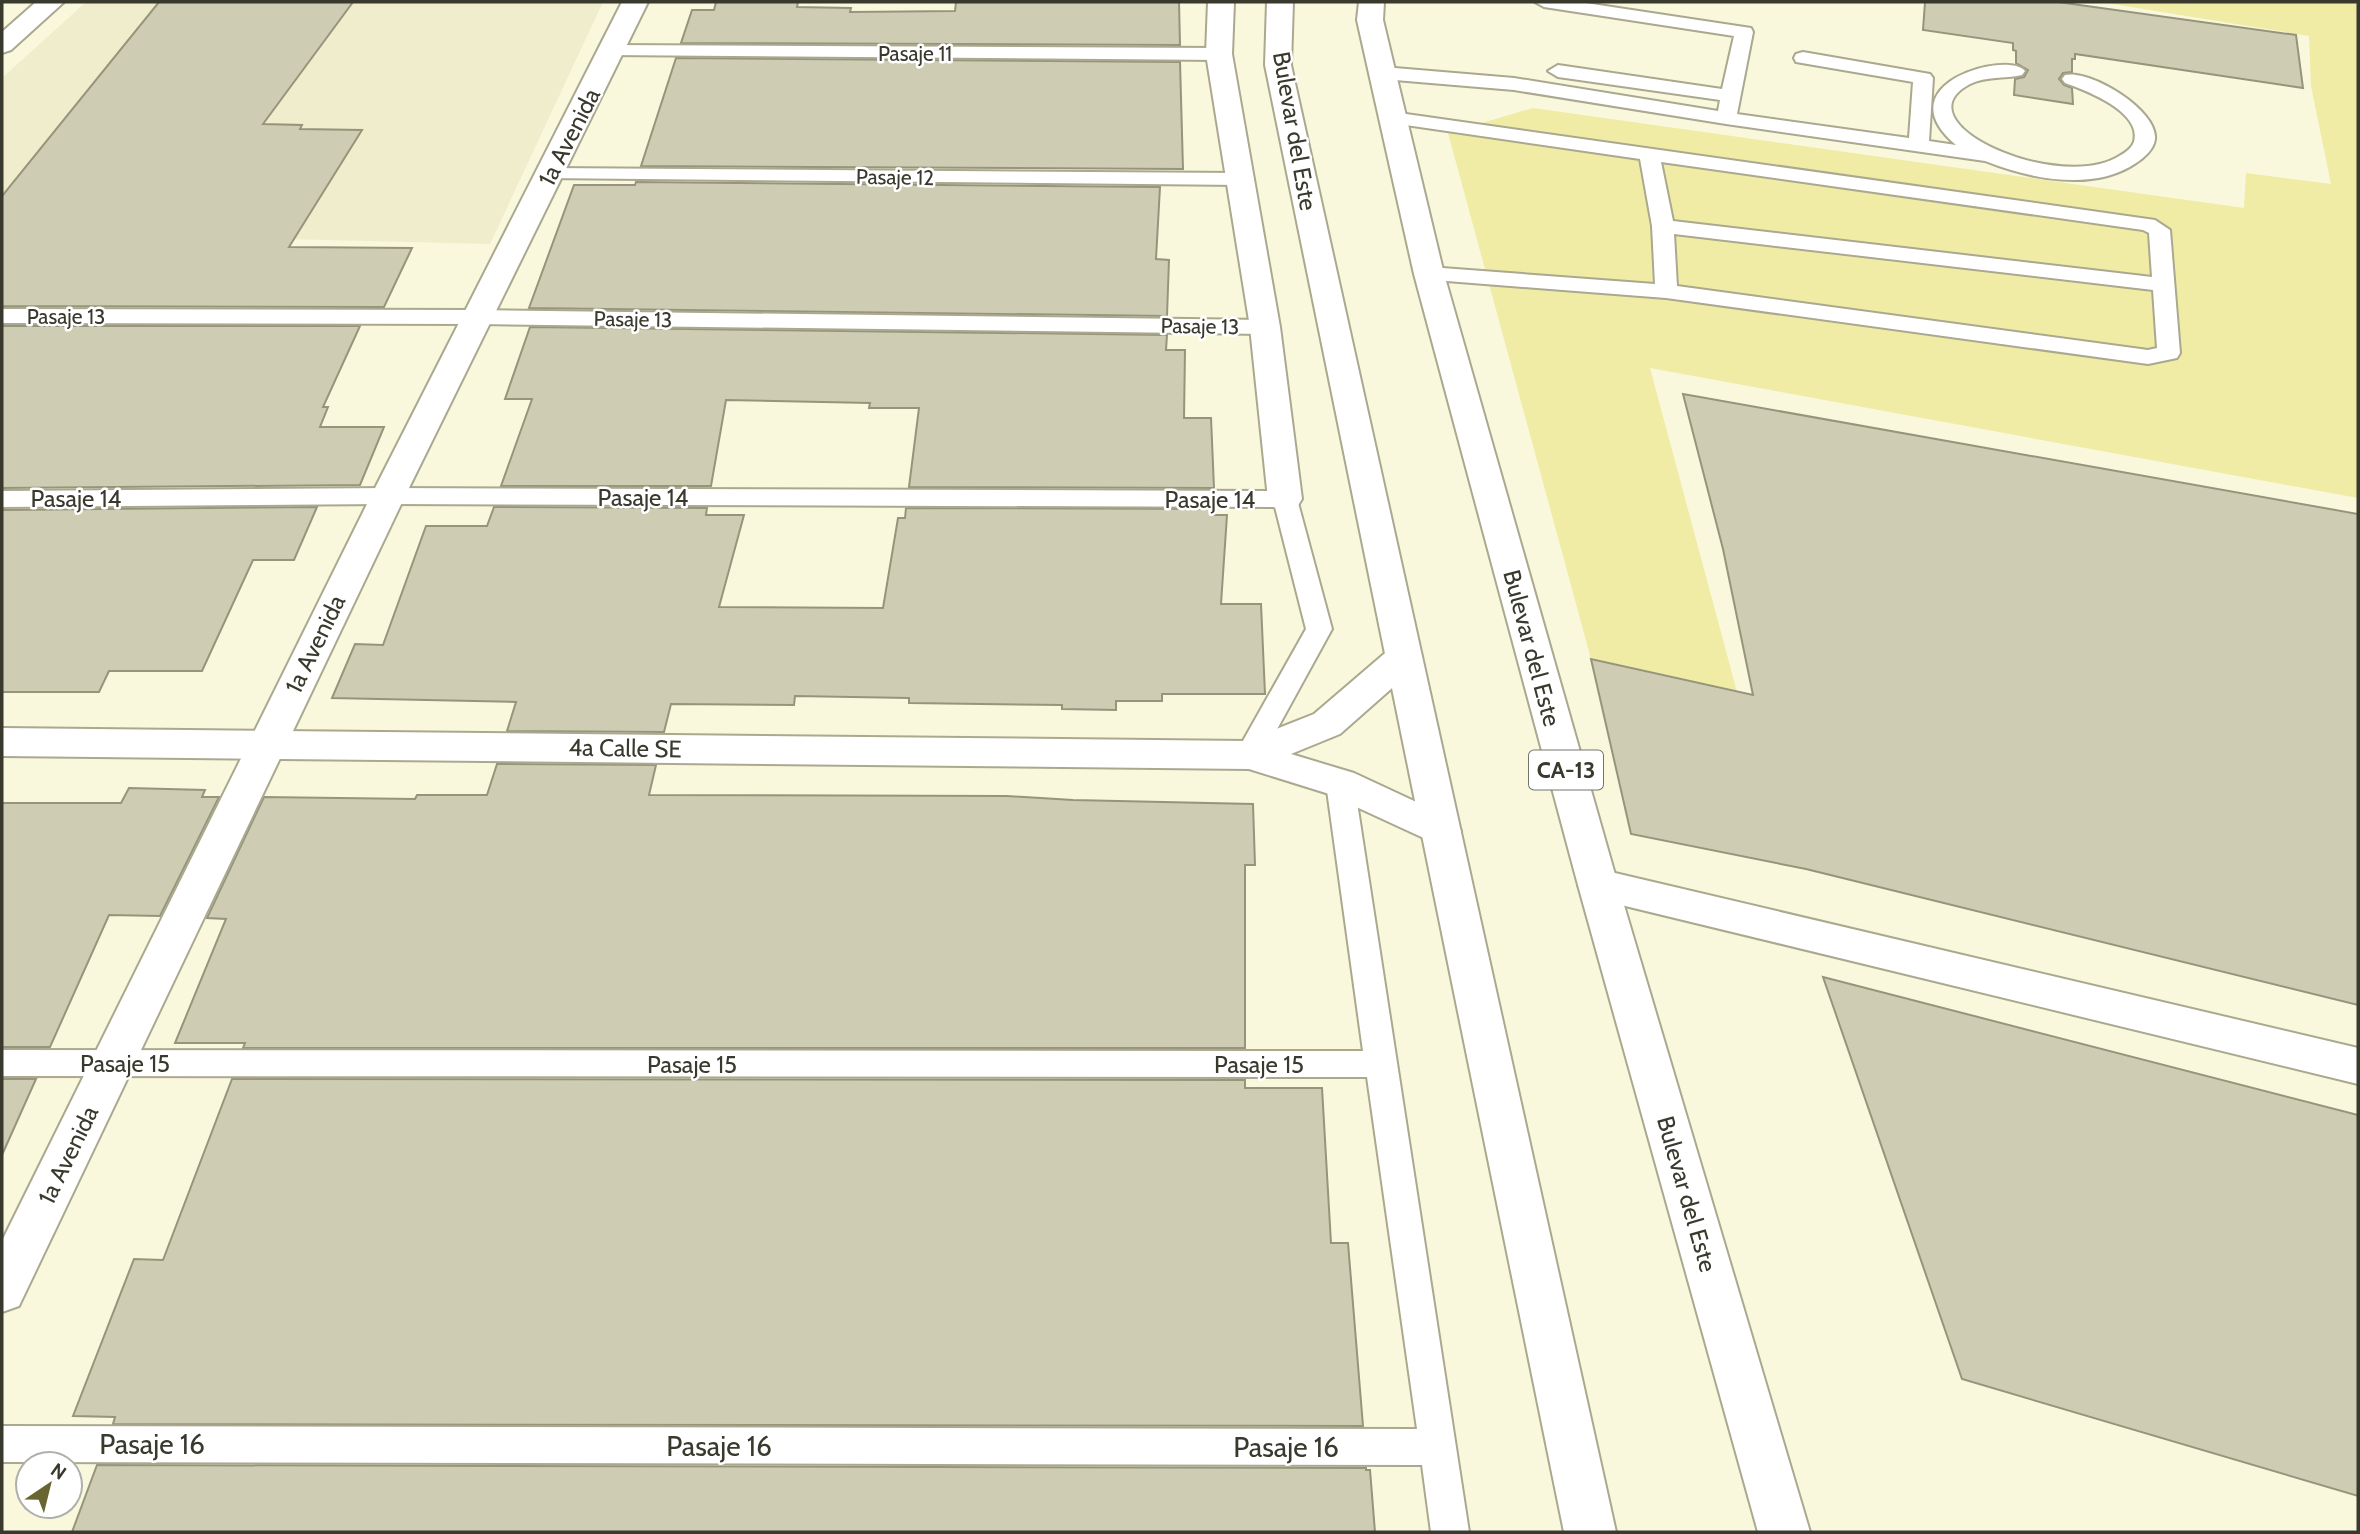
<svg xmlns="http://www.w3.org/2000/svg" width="2360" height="1534" viewBox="0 0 2360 1534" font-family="Cabin,sans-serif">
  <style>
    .built { fill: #efedcb }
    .green { fill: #f0eca5 }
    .building { fill: #cecdb3; stroke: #96957c; stroke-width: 2 }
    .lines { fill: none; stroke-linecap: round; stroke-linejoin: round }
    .lane-casing { stroke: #aaa88f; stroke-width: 4 }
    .street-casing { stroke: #aaa88f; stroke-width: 4 }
    .secondary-casing { stroke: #aaa88f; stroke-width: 4 }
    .highway-casing { stroke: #aaa88f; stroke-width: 4 }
    .lane { fill: #fff; fill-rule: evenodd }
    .street { fill: #fff; fill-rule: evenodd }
    .secondary { fill: #fff; fill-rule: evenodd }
    .highway { fill: #fff; fill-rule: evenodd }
    .labels { text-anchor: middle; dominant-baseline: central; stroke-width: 5; stroke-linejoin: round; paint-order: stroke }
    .far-street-label { font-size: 21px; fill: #39392e; stroke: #fff }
    .shield { fill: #fff; stroke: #74746d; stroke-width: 2 }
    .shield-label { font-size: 23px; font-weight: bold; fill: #39392e }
    .street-label { font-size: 24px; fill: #39392e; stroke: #fff }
    .near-street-label { font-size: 28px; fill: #39392e; stroke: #fff }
  </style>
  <rect width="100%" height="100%" fill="#f9f8dd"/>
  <path class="built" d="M86 2H603L490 244 2 232V78Z"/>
  <path class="green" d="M2100 2H2358V498L1650 368 1737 692 1591 659 1448 133 1533 108 2244 208 2246 173 2331 184 2311 86 2309 36Z"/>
  <path class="building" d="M159 2H353L263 124 302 125 300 129 362 130 289 247 412 248 384 307 2 306V196Z
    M716 2H798L797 7 851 8 850 12 955 11 956 2H1179L1180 45 681 43 692 10H714Z
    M1925 2H2058L2296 35 2303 88 2075 54V59H2072V72L2063 73 2059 79 2064 85 2072 88 2073 104 2014 95 2015 79 2024 77 2028 70 2016 63V51L2013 50V43L1923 30Z
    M676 58 1180 62 1183 169 641 166Z
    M636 182 1160 187 1156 259 1169 260 1167 316 529 308 574 185H635Z
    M2 326H360L323 407H328L320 427H384L360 485 2 488Z
    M530 327 1167 335 1166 350H1185L1184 418H1211L1214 488 909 487 919 408H869L870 403 726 400 711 486H501L532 399H505Z
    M1683 394 2358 514V1005L1806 869 1631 834 1591 659 1753 695 1723 549Z
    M317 507 294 560H253L202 671H109L99 692H2V510Z
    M494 507 707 508 706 515H744L719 607 883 608 898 518H905L906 508 1214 509 1215 515H1227L1221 604H1261L1265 694H1162V701H1116V710L1062 709V705L909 703V698L795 696 794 705 671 704 664 732 507 731 516 702 332 698 355 644 383 645 426 526H487Z
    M497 764 656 765 649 795 1007 796 1073 800 1253 804 1255 865H1245V1048H243L245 1043H175L226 919 207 918 264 797 415 799 417 795H487Z
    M129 788 205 790 202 797H219L160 916 109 915 50 1047H2V803H121Z
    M1823 977 2358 1115V1496L1962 1379Z
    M2 1079H36L2 1155Z
    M232 1079 1245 1080V1088H1322L1331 1243H1348L1363 1426 113 1424 115 1417 73 1416 134 1259 163 1260Z
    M97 1465 1366 1468V1470H1370L1375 1532H72Z"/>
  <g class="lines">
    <defs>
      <path id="lane" d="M1535 2H1579L1751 28 1753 32 1737 114 1909 138 1913 82 1796 62 1794 58 1796 54 1803 52 1930 74 1933 78 1929 141 1956 145C1883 84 2008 50 2025 71L2022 75C2005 79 1986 76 1970 84 1896 123 2062 195 2121 155 2131 149 2137 143 2134 130 2128 107 2085 90 2065 83L2062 79 2065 75C2090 69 2158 110 2155 139 2154 149 2144 158 2136 163 2094 192 2030 179 1985 161L1726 124 1514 90 1383 79 1373 73 1383 67 1514 78 1718 111 1720 100 1558 77 1548 71 1558 65 1722 89 1734 36 1544 7Z
        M612 45 1219 48 1228 54 1219 60 605 55 603 51Z
        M1392 112 2155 220 2170 230 2180 353 2177 358 2148 364 1666 298 1421 279 1418 274 1421 269 1429 267 1655 284 1652 226 1640 159 1385 122 1382 118ZM1661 162 2143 230 2149 233 2152 277 1673 221ZM1674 234 2153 290 2157 348 2148 350 1677 286Z
        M550 168 1240 173 1247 175 1250 179 1247 183 1240 185 543 178 540 174 543 170Z
        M2 309 477 310 1265 320 1273 322 1276 327 1273 332 1265 334 477 324 2 323Z
        M388 488 1285 491 1294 493 1297 499 1332 629 1259 762 1249 765 1239 762 1235 755 1306 629 1275 507 388 504 2 507V491Z
        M1340 772 1350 776 1354 783 1469 1532H1431L1422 1465 2 1462V1426L1417 1429 1367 1077 2 1076V1050L1363 1051 1326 783 1330 776Z"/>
      <path id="street" d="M622 2H648L405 496 19 1306 2 1312V1241L371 496Z
        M1208 2H1234L1232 54 1280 327 1302 499 1297 507 1285 510 1273 507 1268 499 1250 327 1206 54Z
        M1598 869 2358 1048V1084L1584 896 1578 885 1584 874Z"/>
      <path id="secondary" d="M36 2H64L11 50 2 53V32Z
        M1404 644 1417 648 1422 657 1417 666 1340 734 1291 754 1354 773 1455 820 1461 831 1455 842 1441 846 1326 793 1249 769 2 756V728L1246 741 1314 714 1391 648Z"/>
      <path id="highway" d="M1267 2H1293L1291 65 1616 1532H1564L1265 65Z
        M1359 2H1384L1383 20 1444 274 1618 885 1810 1532H1758L1578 885 1414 274 1357 20Z"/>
    </defs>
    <use href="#lane" class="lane-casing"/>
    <use href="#street" class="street-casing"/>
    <use href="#secondary" class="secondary-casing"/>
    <use href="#highway" class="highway-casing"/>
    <use href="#lane" class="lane"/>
    <use href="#street" class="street"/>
    <use href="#secondary" class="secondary"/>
    <use href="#highway" class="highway"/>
  </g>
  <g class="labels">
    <g class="far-street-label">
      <text x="915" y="53">Pasaje 11</text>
      <text transform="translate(895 177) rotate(1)">Pasaje 12</text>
      <text x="66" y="316">Pasaje 13</text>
      <text transform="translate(633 319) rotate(1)">Pasaje 13</text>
      <text transform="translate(1200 326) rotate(1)">Pasaje 13</text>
    </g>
    <rect class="shield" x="1529" y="750.5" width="74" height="39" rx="5"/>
    <g class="shield-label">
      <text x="1566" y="770">CA-13</text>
    </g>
    <g class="street-label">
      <text transform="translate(1295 131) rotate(80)">Bulevar del Este</text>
      <text transform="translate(569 137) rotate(-63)">1a Avenida</text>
      <text x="643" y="497">Pasaje 14</text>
      <text x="76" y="498">Pasaje 14</text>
      <text x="1210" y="499">Pasaje 14</text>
      <text transform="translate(315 644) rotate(-64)">1a Avenida</text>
      <text transform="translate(1532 648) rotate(75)">Bulevar del Este</text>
      <text transform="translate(625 748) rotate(1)">4a Calle SE</text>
      <text x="125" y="1063">Pasaje 15</text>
      <text x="692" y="1064">Pasaje 15</text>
      <text x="1259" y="1064">Pasaje 15</text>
      <text transform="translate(68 1155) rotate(-64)">1a Avenida</text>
      <text transform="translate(1687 1194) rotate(74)">Bulevar del Este</text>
    </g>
    <g class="near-street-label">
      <text x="152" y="1444">Pasaje 16</text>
      <text x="719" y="1446">Pasaje 16</text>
      <text x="1286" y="1447">Pasaje 16</text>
    </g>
  </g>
  <rect width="2360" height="1534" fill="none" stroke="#39392e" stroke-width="7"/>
  <g transform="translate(49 1485) rotate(35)"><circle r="33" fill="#ffffff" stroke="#b0b0ab" stroke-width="2"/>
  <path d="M0-5L12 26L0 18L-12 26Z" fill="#696532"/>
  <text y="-10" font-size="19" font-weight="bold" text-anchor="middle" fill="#39392e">N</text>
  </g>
</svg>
